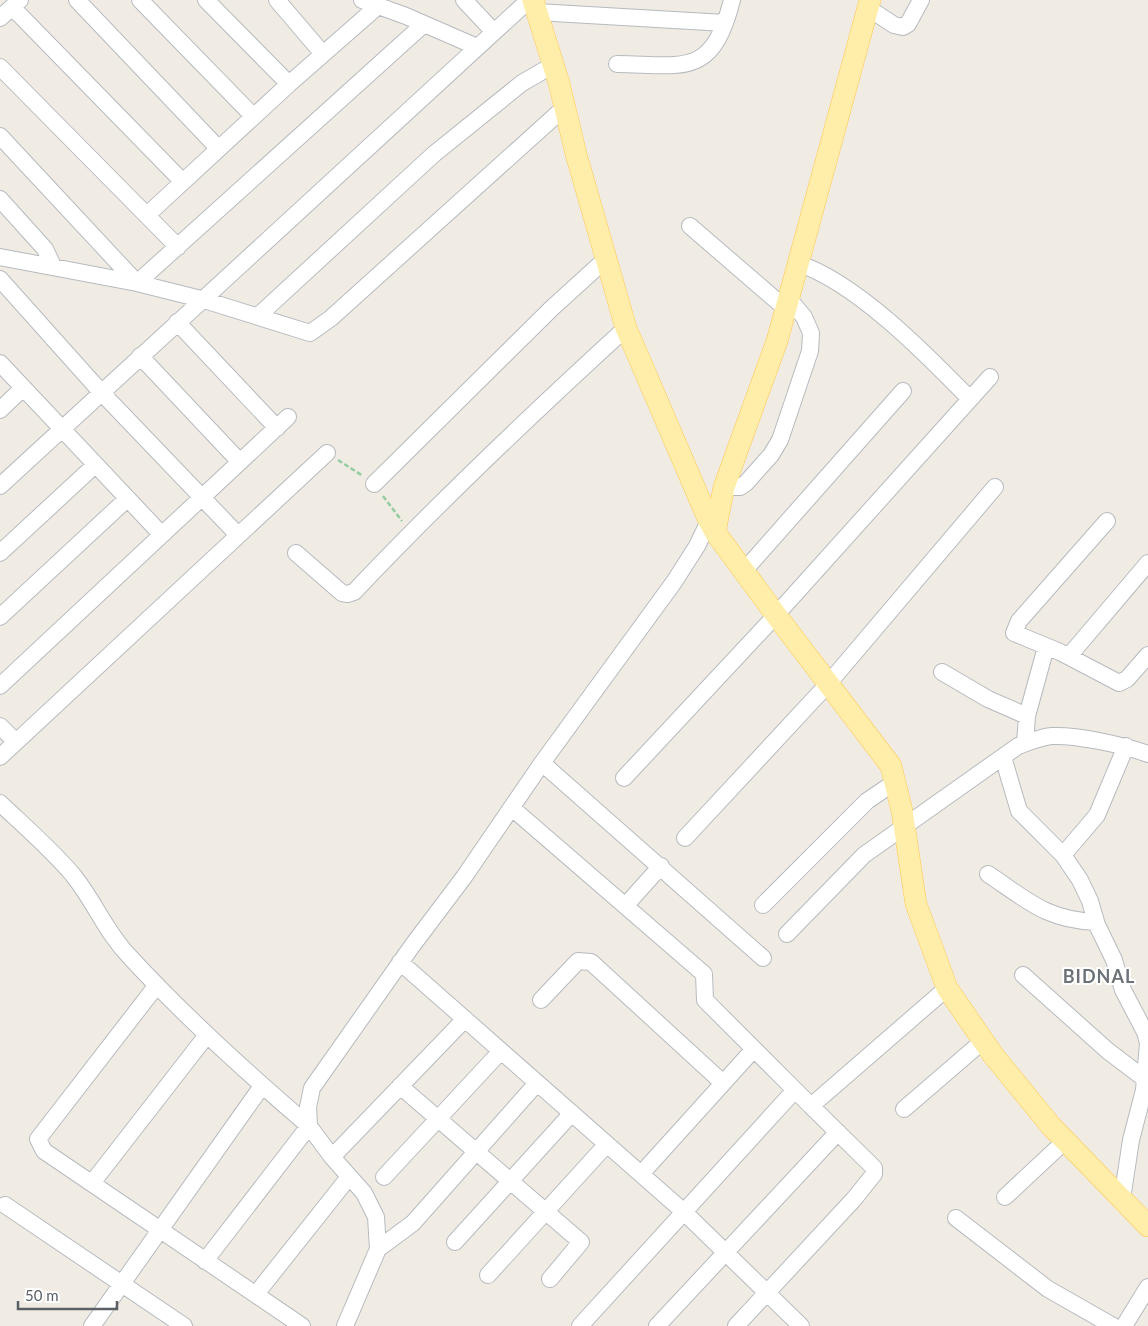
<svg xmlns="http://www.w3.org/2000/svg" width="1148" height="1326" viewBox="0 0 1148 1326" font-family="Lato,sans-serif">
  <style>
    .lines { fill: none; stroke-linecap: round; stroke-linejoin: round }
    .minor-casing { stroke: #b6babf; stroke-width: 18 }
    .major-casing { stroke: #ffc64d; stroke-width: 22 }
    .path { stroke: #95cca3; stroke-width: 2.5; stroke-dasharray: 5 2.5; stroke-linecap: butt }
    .minor { stroke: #fff; stroke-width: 16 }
    .major { stroke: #ffeea9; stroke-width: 21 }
    .labels { text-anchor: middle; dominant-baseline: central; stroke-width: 4; stroke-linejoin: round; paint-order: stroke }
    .district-label { font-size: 18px; font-weight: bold; letter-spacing: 1px; fill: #6c7278; stroke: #fff }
  </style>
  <rect width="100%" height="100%" fill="#f0ece3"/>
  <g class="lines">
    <defs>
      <path id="minor" d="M77 0 218 148
        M140 0 253 116
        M206 0 289 84
        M277 0 323 54
        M362 0 406 16 477 47
        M464 0 494 32
        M12 7 182 181
        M868 8 894 25 903 27 908 24 921 0
        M537 12 725 23
        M0 18 20 0
        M617 64C685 65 712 78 732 0
        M0 67 178 247
        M0 136 137 283 201 299 310 333 331 318 565 107
        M0 199 45 249 53 266
        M147 215 289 84 378 6
        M690 226 785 308
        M0 257 137 283 424 24
        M797 263C856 282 927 355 970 399
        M0 279 101 392 238 535
        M258 316 434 154 522 83 553 65
        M177 322 277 428
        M140 356 240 462
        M0 363 162 535
        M0 410 23 388
        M374 484 552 308 607 258
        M0 486 529 0
        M724 487H740L746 483 771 455 780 440 810 351 811 333 804 317 788 298
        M1107 521 1019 621 1014 633 1060 652 1119 683 1127 679 1148 655
        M0 553 95 465
        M296 553 342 593 348 594 354 592C441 500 533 413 626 328
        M743 572 903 391
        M0 617 127 499
        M1069 656 1148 563
        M942 672 988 699 1027 716
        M0 686 288 417
        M0 726 16 742
        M1025 743 1027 716 1046 647
        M0 757 327 453
        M1003 757 1019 811 1063 855 1080 880 1090 901 1097 925 1114 960 1123 990 1145 1032 1148 1043 1144 1090 1131 1140 1122 1199
        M542 763 763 958
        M624 778 776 615 990 377
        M0 803C24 826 51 849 73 875 94 901 106 932 129 956 185 1017 246 1072 309 1126L205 1261
        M512 808 704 974 705 1000 795 1090
        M685 838 828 684 995 487
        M1063 855 1097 815 1126 746
        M988 874C1027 900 1046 920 1096 922
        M626 905 661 866
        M763 905 867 801 895 782
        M787 934 864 855 1018 746C1029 742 1040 737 1052 736 1078 735 1123 745 1148 754
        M400 962 684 1212 801 1326
        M1023 975 1108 1051 1145 1079
        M157 985 38 1139 44 1151 302 1326
        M541 1000 578 961 591 962 723 1083
        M400 1086 581 1242 550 1279
        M904 1109 983 1041
        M332 1157 465 1019
        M641 1174 754 1049
        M384 1177 501 1051
        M92 1183 207 1035
        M1005 1197 1065 1141
        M5 1205 184 1326
        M956 1218 1048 1289 1113 1326
        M455 1242 572 1113
        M378 1249 413 1223 537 1083
        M488 1275 607 1144
        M256 1294 349 1177
        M92 1326 262 1086
        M345 1326 378 1249 376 1217 364 1193 332 1157 309 1126 308 1107 312 1088 412 946 464 877 542 763 674 582 697 546 709 521
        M580 1326 795 1090 811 1106 947 988
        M657 1326 838 1132
        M736 1326 854 1199 874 1174V1168L869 1163 811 1106
        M1124 1326 1148 1287"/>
      <path id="major" d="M533 0 559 83 576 154 626 328 709 521 715 532 776 615 891 766 902 811 916 904 947 988 993 1055 1051 1126 1148 1226
        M715 532 724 487 777 341 870 0"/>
    </defs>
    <use href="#minor" class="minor-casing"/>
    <use href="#major" class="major-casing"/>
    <path class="path" d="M338 460 363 476
      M383 496 402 521"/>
    <use href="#minor" class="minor"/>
    <use href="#major" class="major"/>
  </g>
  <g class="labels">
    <g class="district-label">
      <text x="1099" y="976">BIDNAL</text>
    </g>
  </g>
  <path d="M18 1301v8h99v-8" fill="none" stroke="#5b6066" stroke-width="2.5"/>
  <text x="25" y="1301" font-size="15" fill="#5b6066" stroke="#ffffff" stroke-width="4" paint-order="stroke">50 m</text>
</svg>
